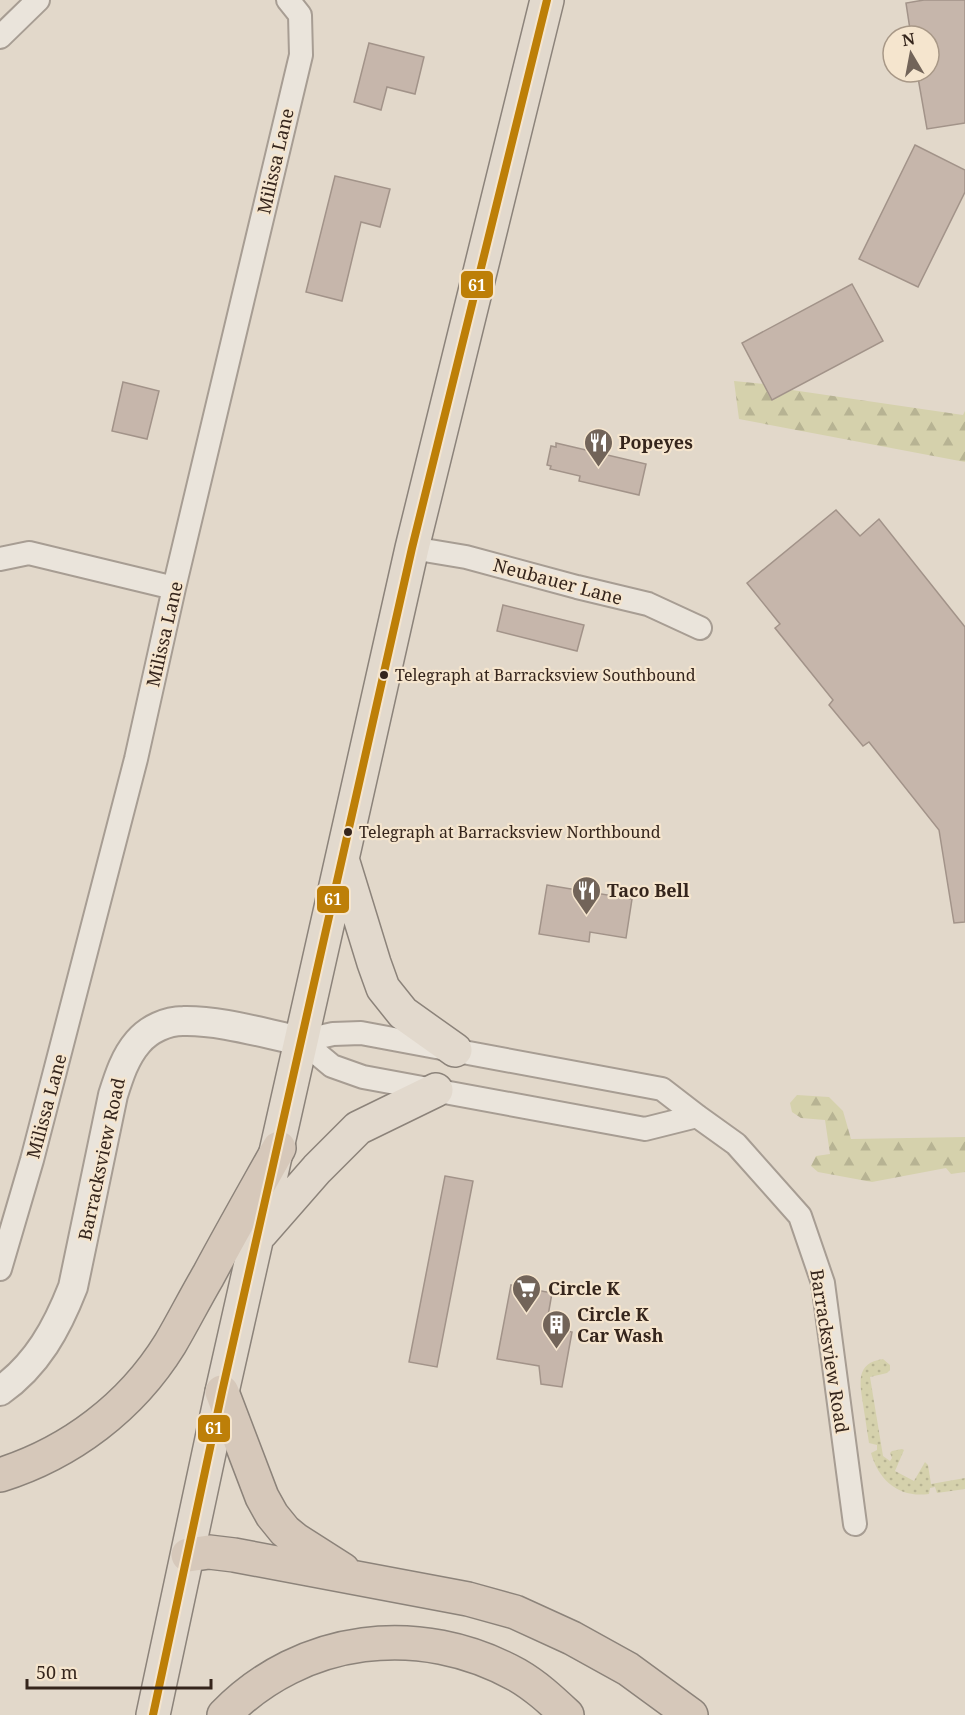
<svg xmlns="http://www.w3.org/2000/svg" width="965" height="1715" viewBox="0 0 965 1715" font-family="'Noto Serif',serif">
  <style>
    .grass { fill: url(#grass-dots) }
    .forest { fill: url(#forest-firs) }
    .building { fill: #c6b6ab; stroke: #a29389; stroke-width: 1.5 }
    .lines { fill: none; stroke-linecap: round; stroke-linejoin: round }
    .minor-casing { stroke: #a79d93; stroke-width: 26 }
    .tertiary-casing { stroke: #a79d93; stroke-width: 32 }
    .primary-casing { stroke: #8c837a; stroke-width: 36 }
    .motorway-casing { stroke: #8c837a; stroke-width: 36 }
    .minor { stroke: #eae4db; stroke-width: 22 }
    .tertiary { stroke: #eae4db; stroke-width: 28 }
    .primary { stroke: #e2d9cd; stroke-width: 33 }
    .motorway { stroke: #d6c8ba; stroke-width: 33 }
    .bus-1-casing { stroke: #f5e5ce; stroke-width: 12 }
    .bus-1 { stroke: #bd7f08; stroke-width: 8 }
    .bus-dot { fill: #35251c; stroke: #f5e5ce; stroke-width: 2 }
    .labels { text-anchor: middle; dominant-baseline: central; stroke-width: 4.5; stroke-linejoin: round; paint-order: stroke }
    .bus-label { font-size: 16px; fill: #35251c; stroke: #f5e5ce; text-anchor: start }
    .street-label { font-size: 18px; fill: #35251c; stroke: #f5e5ce }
    .poi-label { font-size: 18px; font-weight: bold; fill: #35251c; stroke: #f5e5ce; text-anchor: start }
    .line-badge { stroke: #f5e5ce; stroke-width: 2 }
    .badge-label { font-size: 16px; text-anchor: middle; font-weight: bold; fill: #fff }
  </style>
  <defs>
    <pattern id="grass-dots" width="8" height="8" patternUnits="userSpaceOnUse" patternTransform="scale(1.5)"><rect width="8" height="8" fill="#d5d1ac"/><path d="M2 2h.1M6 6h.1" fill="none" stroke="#b7b393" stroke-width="1.8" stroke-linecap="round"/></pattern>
    <pattern id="forest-firs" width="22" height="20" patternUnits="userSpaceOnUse" patternTransform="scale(1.5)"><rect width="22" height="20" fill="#d5d1ac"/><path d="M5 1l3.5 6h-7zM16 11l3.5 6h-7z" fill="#b7b393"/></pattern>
  </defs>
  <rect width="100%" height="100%" fill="#e2d8ca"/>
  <path class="grass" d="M883 1359 890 1365V1370L887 1373 870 1377 883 1456 890 1461 892 1458 890 1453 892 1451 902 1449 904 1450 895 1471 914 1481 925 1462 928 1465 931 1484 965 1478V1489L937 1493 935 1487 930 1488 929 1494C899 1498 879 1481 871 1453L877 1450V1445L869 1443C867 1430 865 1417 863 1404 860 1383 855 1363 883 1359Z"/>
  <path class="forest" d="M734 381 764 384 772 400 792 390 963 415 965 411V462L739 419Z
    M797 1095 829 1097 843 1111 851 1139 965 1137V1172L951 1174 946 1168 872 1182 818 1172 811 1166 816 1156 830 1154 825 1120 801 1118 792 1112 790 1103Z"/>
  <path class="building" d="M924 0H965V123L927 129 917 72H929V36H911L906 3Z
    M369 43 424 57 415 94 387 87 381 110 354 102Z
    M915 145 965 170V192L918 287 859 259Z
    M335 176 390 189 380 227 361 222 342 301 306 292Z
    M852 284 883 341 772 400 742 343Z
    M123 382 159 391 147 439 112 431Z
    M556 443 646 464 639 495 579 481 580 476 550 469 551 466 547 465 551 446 556 447Z
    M836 510 860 536 879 519 965 627V922L954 923 939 830 869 742 863 746 829 705 833 700 775 628 780 624 747 583Z
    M503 605 584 625 577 651 497 631Z
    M547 885 632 899 626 938 590 932 589 942 539 934Z
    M445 1176 473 1181 437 1367 409 1362Z
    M511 1285 552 1293 546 1327 572 1332 562 1387 541 1384 539 1366 497 1359Z"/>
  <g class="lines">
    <defs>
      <path id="minor" d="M0 37 38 0
        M412 548 466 557 577 587 648 604 700 628
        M0 559 29 553 174 588
        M302 1041 333 1034 361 1033 662 1089 697 1116 736 1144 800 1216 823 1283 855 1524
        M302 1041 332 1066 363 1077 645 1129 697 1116
        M0 1269 32 1160 136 759 174 588 301 55 300 15 288 0"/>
      <path id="tertiary" d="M0 1391C37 1365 57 1328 73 1287L113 1095C119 1076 125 1057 138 1042 149 1029 167 1021 183 1021 220 1020 266 1034 302 1041"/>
      <path id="primary" d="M343 862 374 963 383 988 403 1013 455 1050
        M261 1233 317 1169 358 1128 436 1090
        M153 1715 222 1392 412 548 547 0"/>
      <path id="motorway" d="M222 1392 262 1497 272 1515 285 1531 296 1540 343 1570
        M0 1475C70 1453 131 1407 170 1344 183 1322 195 1298 208 1276 231 1233 255 1191 279 1148
        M188 1555 209 1552 234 1555 468 1599 515 1612 572 1638 628 1669 691 1715
        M224 1715C302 1635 420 1621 517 1675 536 1686 551 1700 567 1715"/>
    </defs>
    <use href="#minor" class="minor-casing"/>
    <use href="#tertiary" class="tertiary-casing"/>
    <use href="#primary" class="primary-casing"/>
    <use href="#motorway" class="motorway-casing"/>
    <use href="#minor" class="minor"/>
    <use href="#tertiary" class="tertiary"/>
    <use href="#primary" class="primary"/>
    <use href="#motorway" class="motorway"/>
    <defs>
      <path id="bus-1" d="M153 1715 222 1392 412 548 547 0"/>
    </defs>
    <use href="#bus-1" class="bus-1-casing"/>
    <use href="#bus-1" class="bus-1"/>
  </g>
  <defs>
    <symbol id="restaurant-pin" viewBox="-11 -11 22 30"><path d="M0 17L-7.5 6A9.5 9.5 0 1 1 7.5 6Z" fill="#726459" stroke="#f5e5ce"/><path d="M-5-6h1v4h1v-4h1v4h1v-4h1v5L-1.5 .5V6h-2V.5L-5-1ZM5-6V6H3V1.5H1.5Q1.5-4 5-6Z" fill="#fff"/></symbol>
    <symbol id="supermarket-pin" viewBox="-11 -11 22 30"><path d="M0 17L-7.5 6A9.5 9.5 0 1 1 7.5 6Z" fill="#726459" stroke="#f5e5ce"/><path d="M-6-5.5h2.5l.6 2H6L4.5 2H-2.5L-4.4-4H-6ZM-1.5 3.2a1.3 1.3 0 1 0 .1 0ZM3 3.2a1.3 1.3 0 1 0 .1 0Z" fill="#fff"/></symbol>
    <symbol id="building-pin" viewBox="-11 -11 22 30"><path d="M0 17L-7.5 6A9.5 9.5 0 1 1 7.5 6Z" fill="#726459" stroke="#f5e5ce"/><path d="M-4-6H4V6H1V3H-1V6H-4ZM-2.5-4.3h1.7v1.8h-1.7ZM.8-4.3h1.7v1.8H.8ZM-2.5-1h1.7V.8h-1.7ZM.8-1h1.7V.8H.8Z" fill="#fff"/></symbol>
  </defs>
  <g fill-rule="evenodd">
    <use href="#restaurant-pin" x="582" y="426" width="33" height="45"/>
    <use href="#restaurant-pin" x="570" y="874" width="33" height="45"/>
    <use href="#supermarket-pin" x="510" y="1272" width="33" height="45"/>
    <use href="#building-pin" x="540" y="1308" width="33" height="45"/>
  </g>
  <g class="bus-dot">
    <circle cx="384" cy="675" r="5"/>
    <circle cx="348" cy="832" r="5"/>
  </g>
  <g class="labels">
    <g class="bus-label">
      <text x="395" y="675">Telegraph at Barracksview Southbound</text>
      <text x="359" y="832">Telegraph at Barracksview Northbound</text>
    </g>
    <g class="street-label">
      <text transform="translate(275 161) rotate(-77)">Milissa Lane</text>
      <text transform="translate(558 581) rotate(15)">Neubauer Lane</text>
      <text transform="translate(164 634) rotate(-77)">Milissa Lane</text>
      <text transform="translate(46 1106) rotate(-75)">Milissa Lane</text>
      <text transform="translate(101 1159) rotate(-78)">Barracksview Road</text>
      <text transform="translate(830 1351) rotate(81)">Barracksview Road</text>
    </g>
    <g class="poi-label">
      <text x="619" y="442">Popeyes</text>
      <text x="607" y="890">Taco Bell</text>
      <text x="548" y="1288">Circle K</text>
      <text x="577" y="1314">Circle K<tspan x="577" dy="21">Car Wash</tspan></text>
    </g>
  </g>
  <g class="line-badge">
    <rect x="460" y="270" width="34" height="29" rx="6" fill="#bd7f08"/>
    <rect x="316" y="885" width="34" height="29" rx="6" fill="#bd7f08"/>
    <rect x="197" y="1414" width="34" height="29" rx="6" fill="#bd7f08"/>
  </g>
  <g class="badge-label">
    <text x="477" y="291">61</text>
    <text x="333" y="905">61</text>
    <text x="214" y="1434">61</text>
  </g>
  <g transform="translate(911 54) rotate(350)"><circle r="28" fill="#f5e5ce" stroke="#a89887" stroke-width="1.5"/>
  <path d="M0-4.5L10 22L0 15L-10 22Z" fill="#726459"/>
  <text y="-9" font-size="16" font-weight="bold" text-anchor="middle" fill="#35251c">N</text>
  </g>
  <path d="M27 1679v9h184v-9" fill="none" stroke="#35251c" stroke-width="3"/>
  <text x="36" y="1679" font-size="18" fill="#35251c" stroke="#f5e5ce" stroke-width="4.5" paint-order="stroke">50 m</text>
</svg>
